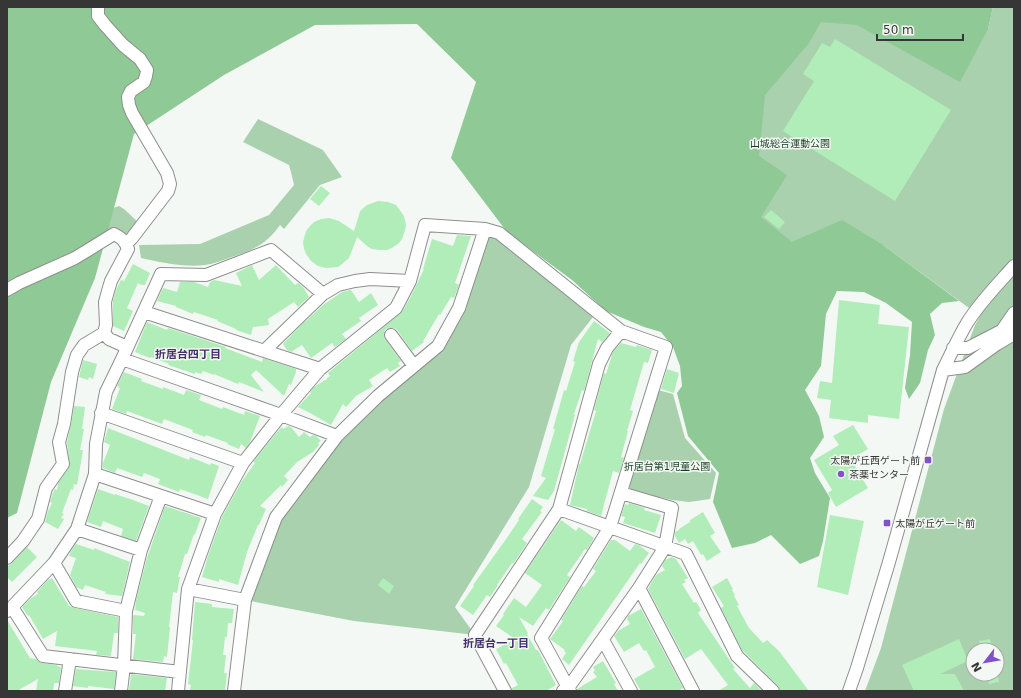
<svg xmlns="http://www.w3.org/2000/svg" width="1021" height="698" viewBox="0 0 1021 698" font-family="'DejaVu Sans','Noto Sans JP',sans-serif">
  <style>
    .green { fill: #a9d1ae; fill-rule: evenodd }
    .forest { fill: #8ec996 }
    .building { fill: #b0edb8 }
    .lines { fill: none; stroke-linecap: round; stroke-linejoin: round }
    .minor-casing { stroke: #8d8f8d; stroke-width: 14 }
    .minor { stroke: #fff; stroke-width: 12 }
    .poi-dot { fill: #8051ca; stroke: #f4f8f5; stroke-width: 1.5 }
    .labels { text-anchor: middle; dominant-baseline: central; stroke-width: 3; stroke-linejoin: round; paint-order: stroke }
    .park-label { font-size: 10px; fill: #143f1e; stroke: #f4f8f5 }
    .poi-label { font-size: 10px; fill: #353635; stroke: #f4f8f5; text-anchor: start }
    .neighbourhood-label { font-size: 11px; font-weight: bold; fill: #45306b; stroke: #f4f8f5 }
  </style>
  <rect width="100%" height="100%" fill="#f4f8f5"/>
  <path class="green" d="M749 7 988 29 993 7H1014V691H865L881 648 944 409 975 325 980 316 883 245 785 302 609 137ZM973 650H997V674H973Z
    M258 119 323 150 342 177 320 185 284 229 280 225C267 244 253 250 232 257 223 260 214 264 205 265 187 268 158 262 141 258L139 245 200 244 269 215 294 185 292 176 289 165 243 142Z
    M119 206 124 209 139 223 128 236 114 228 110 231 28 257 95 214Z
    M485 229 597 312 571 345 529 487 455 607 475 635 354 621 245 600 276 517 337 436 438 345Z
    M658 390 673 394 685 438 716 473 710 499 689 502 672 500 631 491 628 483Z"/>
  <path class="forest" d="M7 7H993L988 29 960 82 857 25 821 22 809 43 765 95 759 156 787 175 761 217 792 242 842 220 883 245 959 301 942 303 930 314 935 335 928 350 920 383 909 399 905 388 910 355 912 322 886 303 864 292 837 291 826 314 821 366 805 390 819 416 824 437 810 458 815 473 830 498 823 541 819 556 800 564 771 535 755 543 732 548 713 502 719 473 688 436 677 393 682 386 680 366 673 347 661 332 644 327 606 311 572 280 507 232 451 158 476 82 417 24 315 25 224 75 134 134 95 278 51 382 17 513 7 518Z"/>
  <path class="building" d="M835 39 951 110 895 201 783 131 814 81 803 74 822 43 830 47Z
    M321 186 330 193 319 206 310 199Z
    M378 201 388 202 396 205 399 209 404 216 406 225 405 230 402 239 399 243 392 248 387 250H379L372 249 367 246 357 237 351 253 349 258 342 264 338 267 326 268 318 266 311 261 306 254 304 249 303 242 306 231 310 226 314 222 321 219 329 218 339 221 354 231 359 215 360 211 367 205Z
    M771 210 785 222 779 229 764 217Z
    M457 235 471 236 455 283 459 285 454 298 451 297 440 315 439 314 423 341 424 342 412 351 397 330 394 328H391L386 329 384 332V336L385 339 401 361 398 363 400 366 390 372 387 368 369 380 373 386 356 396 346 407 343 404 331 425 310 413 298 407 311 393 310 392 314 387 325 380H327L326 379 330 376 328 373 402 312 411 296 424 269H423L432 239 453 246Z
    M133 264 150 273 145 285H141L138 283 127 308 133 311 124 331 113 326V300L116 290 121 280 124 281Z
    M252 265 259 280 276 265 295 285 298 283 303 287 309 297 298 307 294 302 268 319 269 325 253 327 251 335 236 330V329L217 321 218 320 194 312 193 314 176 307V306L157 301 163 288 177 292 180 282H194L208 287 210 282 214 280 242 286 236 273Z
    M351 290 359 302 371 293 378 305 359 318 361 321 342 334 346 339 335 347 332 343 311 358 302 345 291 352 287 350 283 344 303 323 309 319 307 320 323 305 342 292Z
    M839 300 880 305 878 324 909 327 899 419 868 415V423L829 418 831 400 817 398 820 381 832 383Z
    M594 321 610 333 602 342 598 339 584 391 582 390 574 414 575 415 554 491 548 500 533 496 546 478 541 476 555 429H553L564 390 566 391 575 362 573 361 579 342Z
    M147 322 167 330 168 328 211 342 226 347 225 348 262 362 263 358 296 369V372L291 385 289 384 284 396 256 370 251 375 264 392 239 382 238 384 214 374V375L203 371 201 374 195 372V374L168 365 169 364 151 357 150 358 135 352Z
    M621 343 636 347 637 345 652 350 648 363 644 362 630 410 633 411 627 431H628L621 457 624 458 619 473 613 471 601 516 587 511V509L570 505 579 464H580L596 411 594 410 604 373 606 374 613 352Z
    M83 360 97 364 93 379 89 377 88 380 79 377Z
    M667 369 679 373 674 393 661 389Z
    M124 372 142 379 141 381 163 389V387L184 395 186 390 201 395 199 400 222 409 223 407 244 415 245 411 260 416 250 442 246 448 241 444 239 449 227 444 228 443 206 435 205 437 192 432 193 430 164 419 162 424 127 411 126 414 112 409 120 388H118L119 386H117Z
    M74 406 85 407 82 429H84L80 450H83L77 485 74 484 73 490 71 489 62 513 64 514 61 518 64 519 58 529 45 522 48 511 52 503 50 502 54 490 55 489 57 490 58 483 70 466 67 442 71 425Z
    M853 425 868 449 851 459 868 488 836 507 828 493 832 490 814 460 839 445 833 436Z
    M288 426 291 427 299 437 304 432 310 437 313 435 316 436 321 441 318 443 319 445 313 452 297 462 284 476 288 480 282 487 281 485 260 506 266 509 259 525H258L247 552 238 585 219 579V582L202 577 208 556 222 517 242 481 255 463 253 462 279 430 282 427 283 429Z
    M108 428 189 460 190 457 210 465 211 463 219 466 208 499 180 489 179 492 158 484 160 479 144 473 142 477 117 468 115 473 103 468V463L110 445 104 442Z
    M98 489 115 495V494L133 500 149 506 136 541 121 536 123 529 103 521 101 527 87 522Z
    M532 499 543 507 540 511 542 512 522 539 527 543 513 564 512 563 497 585H498L490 597 487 595 473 615 460 606 474 586 473 585 504 542 519 520 518 519Z
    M629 503 645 508 644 510 661 515 655 533 623 523 625 517 621 516 625 504 628 505Z
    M165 506 201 518 195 534H194L187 554H185L178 577H180L177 593 173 592 169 627H170L167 657 164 656 163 662 133 659 136 634H133V616L134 615 144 616 145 613 135 610 136 601 147 558Z
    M703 512 715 533 710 536 721 552 707 561 703 554 701 555 693 541 688 544 685 539 679 543 675 536V532L679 530V529L690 522V520Z
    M830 515 864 521 848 595 817 587Z
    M561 520 576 531 579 527 594 538 587 550 585 549 567 575 570 577 549 610 546 608 533 626 519 617 528 633 527 634 536 650H538L556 685 546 691H512V688L518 685 506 663 504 664 496 649 515 639 496 626 504 615 503 614 514 598 526 607 542 585 525 573Z
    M611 540H615L630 551 635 544 639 545 649 553 641 564 640 563 569 665 562 659 566 653 564 651 565 650 550 639 563 621 561 620 582 586 584 587 596 571 593 569Z
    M76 544 94 550V548L130 562 122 596 105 594 106 592 85 585 83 590 76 587 70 575 76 558 69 556 71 551Z
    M27 547 37 557 12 582 7 577V567L12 563Z
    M671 557 676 559 688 578 684 580 686 582 682 584 694 603 696 602 701 610 698 613 735 668 733 669 750 688 754 683 762 691H718L728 685 701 649 685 659 648 589 649 588V587L656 575 665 570 662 566 665 560Z
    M52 578 69 606 75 608 118 617V633H114L111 656 96 655 97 651 55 646 57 631 43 639 29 615 28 616 22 607 31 598 38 594 37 592 48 580Z
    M383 578 394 586 389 594 378 585Z
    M727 578 733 589 732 590 735 595 734 596 739 605 737 606 749 628 763 643 767 640 779 651 809 691H780L778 686 742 650 721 608 724 606 712 587Z
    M195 602 212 604V607L234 609 232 623H228L227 637H225L223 655H226L224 673H227L225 691H190L191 685 188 684 193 640H192Z
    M641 609 683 688 678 691H641L634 679 655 667 646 650 644 651 639 643 624 652 614 636 618 631 630 624 627 619 628 616Z
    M7 620 30 658 36 659 39 662 42 663 57 665V666L61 667 59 683H54L53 691H36L38 679 17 691H7Z
    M959 639 968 661 940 674H955L964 691H914L902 665Z
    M990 639 992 650H981L979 641Z
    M603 661 616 683 614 684 618 691H577V689L597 677 593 672 595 671 593 667Z
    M76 669 116 672 114 689 88 686V688L73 686Z
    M131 674 167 678 165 691H129Z
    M987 674H997L999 682 989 684Z"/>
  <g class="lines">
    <defs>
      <path id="minor" d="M98 7V16L105 25 123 45 140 59 147 70 146 76 144 82 131 91 128 97 129 105 132 113 167 173 170 184 168 191 132 238 129 241 125 243
        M7 290 19 283 75 258 114 234C122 238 125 241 128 249L111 281 108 291 105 302 106 325 104 333 84 345 77 355 72 372 64 424 59 442 63 464 46 488 38 519 23 541 7 558
        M144 312 320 369
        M1003 329 1014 313
        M104 333 109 339 127 347
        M391 335 414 366
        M953 348H968L1001 331 1014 323
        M264 351 323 294 338 285 355 281 370 279 410 281
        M122 359 281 415 337 436
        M943 370 965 367 997 344 1014 334
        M101 413 243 463
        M95 474 215 514
        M559 509 686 554 737 656 773 691
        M77 529 141 550
        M54 563 76 601 126 611
        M639 588 693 691
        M188 589 245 600
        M12 607 43 656 180 672
        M7 611 12 607 54 563 77 529 95 474 96 444 106 392 122 359 161 274 206 275 271 250 323 294
        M603 640 631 691
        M65 691 70 659
        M121 691 124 665 126 611 141 550 161 496
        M178 691 188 589 215 514 243 463 281 415 320 369 396 308 410 281 425 225 485 229 499 233 621 331 666 347 610 527 541 638 570 691
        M234 691 245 600 276 517 337 436 378 396 438 346 459 308 485 229
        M505 691 475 635 559 509 599 364 607 348 621 331
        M563 691 568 688 639 588 665 547 672 508 621 493
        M849 691 857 668 889 562 943 370C951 354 958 338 967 323 980 302 998 284 1014 266"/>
    </defs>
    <use href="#minor" class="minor-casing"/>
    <use href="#minor" class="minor"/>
  </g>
  <g class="poi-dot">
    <rect x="924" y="456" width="8" height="8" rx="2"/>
    <circle cx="841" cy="474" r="4"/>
    <rect x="883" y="519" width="8" height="8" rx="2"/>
  </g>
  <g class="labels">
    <g class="park-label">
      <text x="790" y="143">山城総合運動公園</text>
      <text x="667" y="466">折居台第1児童公園</text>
    </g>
    <g class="poi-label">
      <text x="920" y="460" text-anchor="end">太陽が丘西ゲート前</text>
      <text x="849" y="474">茶薬センター</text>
      <text x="895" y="523">太陽が丘ゲート前</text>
    </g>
    <g class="neighbourhood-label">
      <text x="188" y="354">折居台四丁目</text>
      <text x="496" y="643">折居台一丁目</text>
    </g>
  </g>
  <rect width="1021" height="698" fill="none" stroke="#353635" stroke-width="16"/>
  <g transform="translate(985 662) rotate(239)"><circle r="19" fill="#f4f8f5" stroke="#a8aaa8"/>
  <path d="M0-3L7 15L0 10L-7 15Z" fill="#8051ca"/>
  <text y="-6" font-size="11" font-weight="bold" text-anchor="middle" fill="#353635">N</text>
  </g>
  <path d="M877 34v6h86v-6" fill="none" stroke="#353635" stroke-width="2"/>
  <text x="883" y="34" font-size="12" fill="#353635" stroke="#f4f8f5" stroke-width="3" paint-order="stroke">50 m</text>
</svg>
